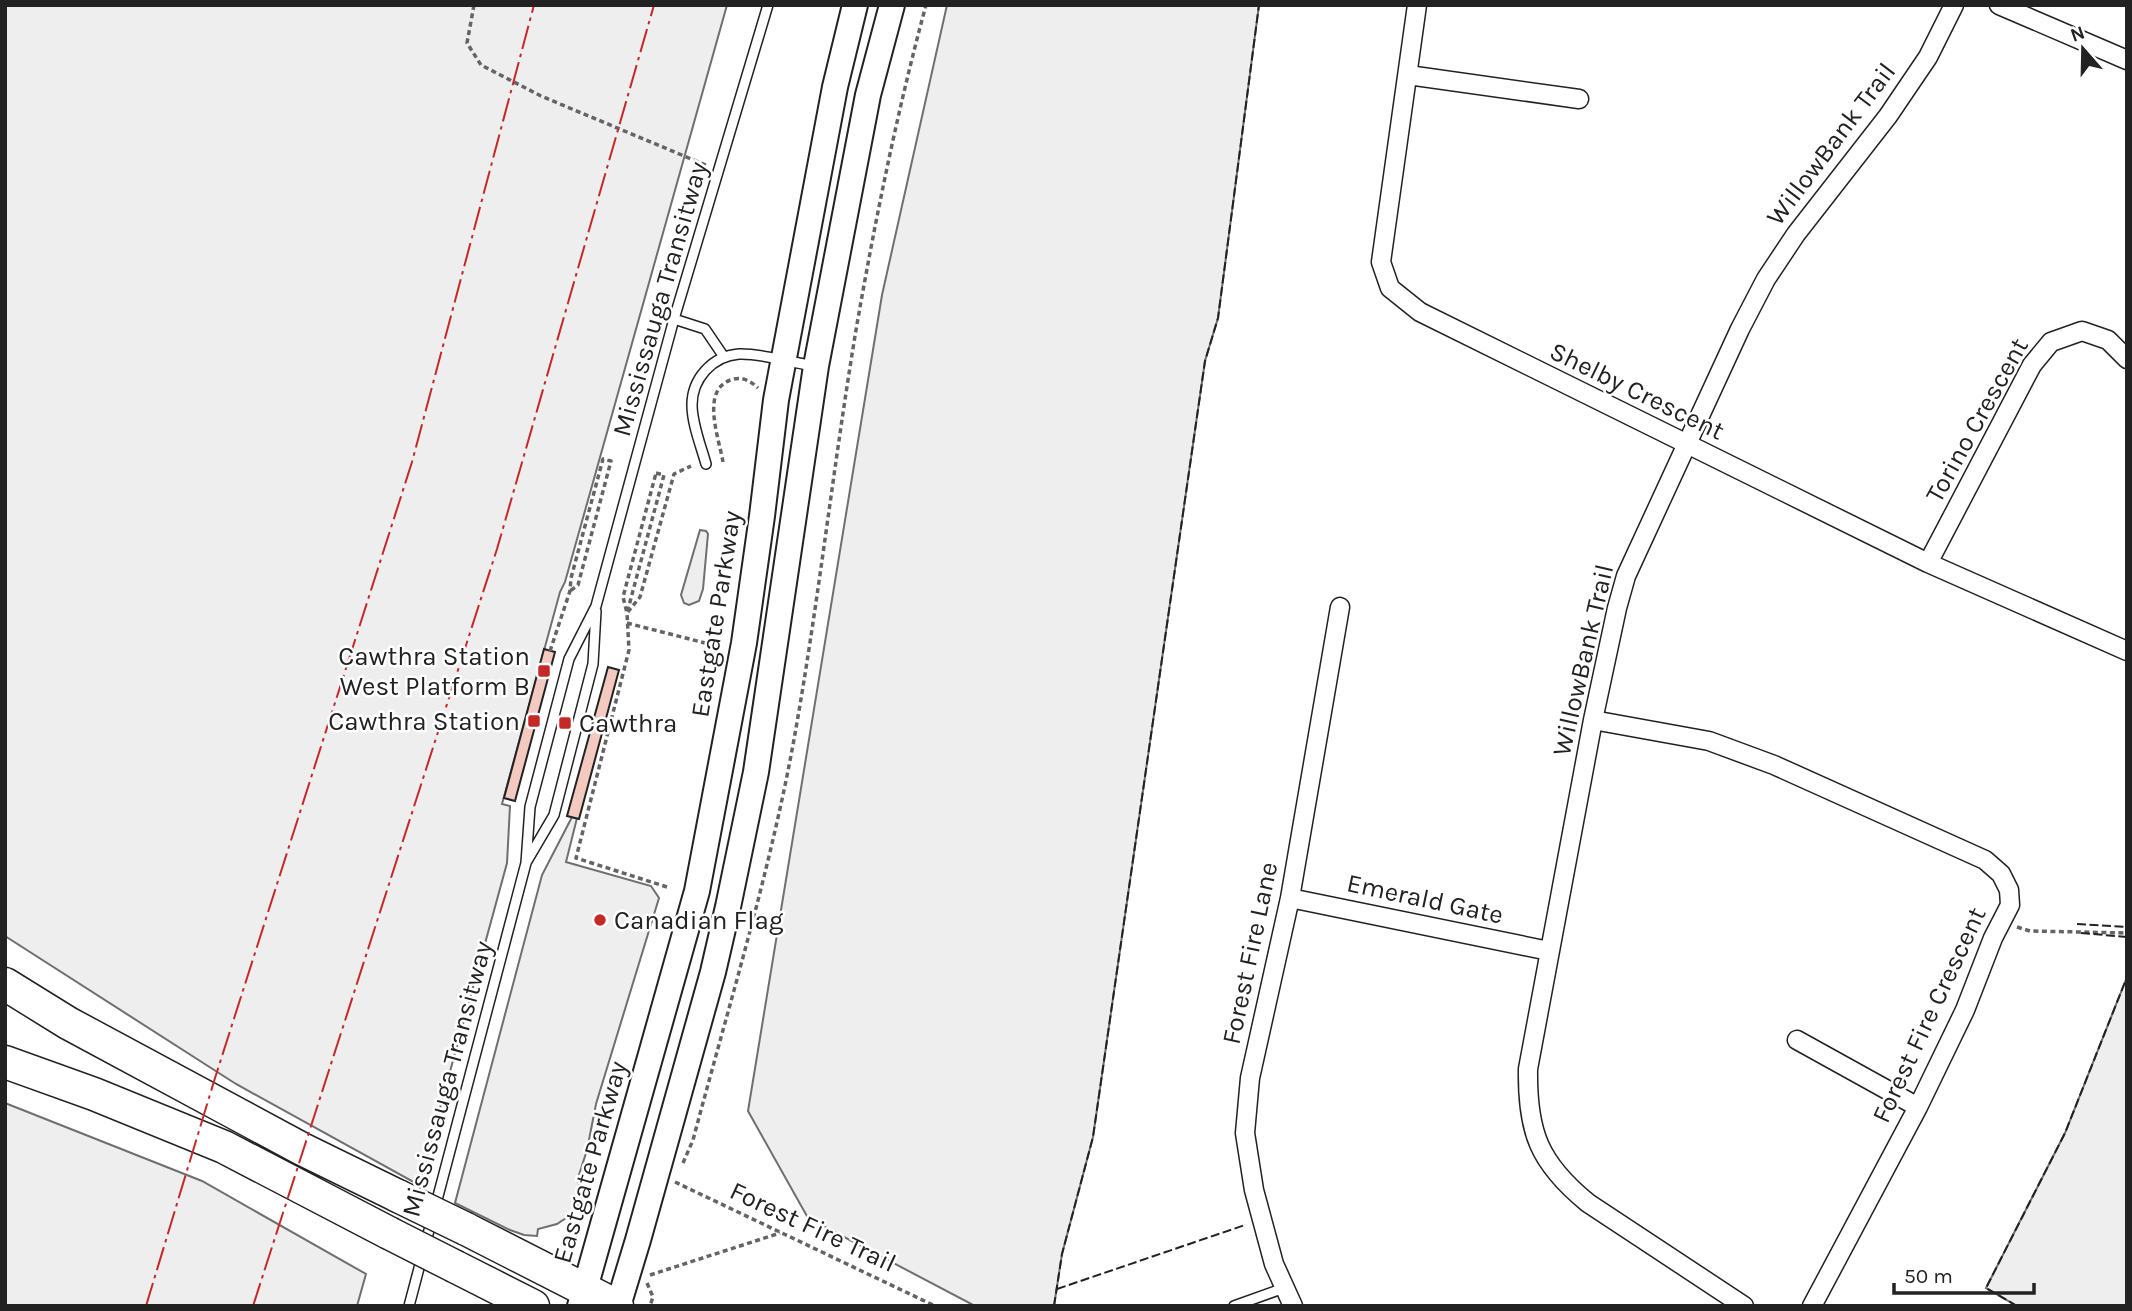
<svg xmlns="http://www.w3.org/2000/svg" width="2132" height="1311" viewBox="0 0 2132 1311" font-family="Karla,sans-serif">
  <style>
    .green { fill: #eee; stroke: #6f6f6f; stroke-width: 2 }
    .building { fill: #f3c9c0; stroke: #222; stroke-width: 2 }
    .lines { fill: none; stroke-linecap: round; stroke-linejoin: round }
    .service-casing { stroke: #222; stroke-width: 12 }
    .minor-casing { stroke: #222; stroke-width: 21 }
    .secondary-casing { stroke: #222; stroke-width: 28 }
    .motorway-casing { stroke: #222; stroke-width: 35 }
    .path { stroke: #646464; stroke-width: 3.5; stroke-dasharray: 5 3.5; stroke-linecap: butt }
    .service { stroke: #fff; stroke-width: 9 }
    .minor { stroke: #fff; stroke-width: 18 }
    .secondary { stroke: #fff; stroke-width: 24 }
    .motorway { stroke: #fff; stroke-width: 32 }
    .motorway-bridge-casing { stroke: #222; stroke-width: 35; stroke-linecap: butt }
    .motorway-bridge { stroke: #fff; stroke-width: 32 }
    .fence { stroke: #222; stroke-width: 2; stroke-dasharray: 9 3.5; stroke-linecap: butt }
    .power { stroke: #c62828; stroke-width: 2; stroke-dasharray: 24 5 3.5 5; stroke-linecap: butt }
    .poi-dot { fill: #c62828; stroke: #fff; stroke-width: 2.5 }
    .labels { text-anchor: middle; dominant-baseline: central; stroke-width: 5; stroke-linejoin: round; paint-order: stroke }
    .street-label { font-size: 26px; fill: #222; stroke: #fff }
    .poi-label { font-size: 26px; fill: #222; stroke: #fff; text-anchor: end }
  </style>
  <rect width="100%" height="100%" fill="#fff"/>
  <path class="green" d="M5 5H727L565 582 560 592 502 804 510 806 507 863 419 1185 236 1084 5 936Z
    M947 5H1259L1218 318 1205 361 1093 1137 1062 1254 1054 1306H975L808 1218 748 1111 882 295Z
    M700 530 706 531 708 534 703 589 699 601 689 605 684 603 681 595Z
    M572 817 577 818 566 862 651 886 659 898 596 1104 587 1150 578 1178 581 1199 575 1210 566 1218 557 1224 538 1229 537 1236 524 1235 510 1230 455 1203 542 875Z
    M2127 977V1306H2017L1986 1288 2065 1133Z
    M5 1103 202 1181 366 1274 357 1306H5Z"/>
  <path class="building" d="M544 649 555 652 515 801 504 798Z
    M608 667 619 670 579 819 567 816Z"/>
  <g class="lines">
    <defs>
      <path id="service" d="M674 319 705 329 724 357
        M706 464C701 446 692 424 692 405 692 379 712 356 739 354 761 353 792 363 815 366
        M527 861 554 815 593 664 596 611
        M409 1306 526 863 530 807 569 659 596 606 674 319 768 5
        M1234 1306 1284 1288"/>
      <path id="minor" d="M1417 5 1381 262 1390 288 1420 312 1928 563 2127 651
        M1999 5 2127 60
        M1408 75 1579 99
        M1928 563 2032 365 2051 342 2082 331 2108 340 2127 359
        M1593 720 1709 741 1774 765 1985 860 2001 874 2009 890 2010 905 1993 938 1965 1010 1918 1107 1812 1306
        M1290 898 1549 951
        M1797 1040 1918 1107
        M1293 1306 1274 1264 1254 1190 1245 1133 1250 1078 1290 898 1340 607
        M1744 1306 1588 1203C1539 1163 1527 1132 1528 1069L1593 720 1617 608 1626 576 1740 329 1766 279 1796 234 1888 116 1928 57 1954 5"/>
      <path id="secondary" d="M580 1306 697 891 744 643 762 516 776 400 835 87 855 5
        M618 1306 638 1240 713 972 728 907 756 772 816 366 868 95 892 5"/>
      <path id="motorway" d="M5 984 68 1023 302 1149 398 1196
        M5 1062 94 1094 224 1147 389 1233
        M466 1229 617 1306
        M456 1267 533 1306"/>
    </defs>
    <use href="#service" class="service-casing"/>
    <use href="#minor" class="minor-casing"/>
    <use href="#secondary" class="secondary-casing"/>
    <use href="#motorway" class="motorway-casing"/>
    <path class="path" d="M474 5 467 43 481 65 541 96 708 166
      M723 462C719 438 699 387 734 379 743 377 751 381 758 388
      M656 473 664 475 627 613 623 597Z
      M627 623 709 644
      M550 651 570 591 571 578 603 459 611 461 578 585 570 591
      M667 887 576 858 629 650 627 613 640 597 674 474 691 466
      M2017 927 2030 931 2127 933
      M683 1163 693 1140C728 1008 768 879 793 745 818 607 833 468 856 330 875 221 897 112 926 5
      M675 1182 935 1306
      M650 1275 780 1233
      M647 1283 653 1297 650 1306"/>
    <use href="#service" class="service"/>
    <use href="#minor" class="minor"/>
    <use href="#secondary" class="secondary"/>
    <use href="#motorway" class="motorway"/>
    <defs>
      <path id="motorway-bridge" d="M398 1196 466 1229
        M389 1233 456 1267"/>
    </defs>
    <use href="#motorway-bridge" class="motorway-bridge-casing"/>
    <use href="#motorway-bridge" class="motorway-bridge"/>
    <path class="fence" d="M2077 924 2127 927
      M2081 933 2127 937
      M1057 1289 1245 1225
      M1054 1306 1062 1254 1093 1137 1205 361 1218 318 1259 5
      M2017 1306 1986 1288 2065 1133 2127 977"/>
    <path class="power" d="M146 1306 215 1078 412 462 534 5
      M253 1306 497 549 654 5"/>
  </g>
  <g class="poi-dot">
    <rect x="537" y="664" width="14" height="14" rx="3.5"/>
    <rect x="527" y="714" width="14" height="14" rx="3.5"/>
    <rect x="558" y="716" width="14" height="14" rx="3.5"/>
    <circle cx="600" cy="920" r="7"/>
  </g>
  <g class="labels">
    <g class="street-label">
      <text transform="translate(1831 144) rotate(-53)">WillowBank Trail</text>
      <text transform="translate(660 299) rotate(-74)">Mississauga Transitway</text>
      <text transform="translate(1637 391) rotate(26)">Shelby Crescent</text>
      <text transform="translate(1977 420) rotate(-61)">Torino Crescent</text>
      <text transform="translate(716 614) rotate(-81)">Eastgate Parkway</text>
      <text transform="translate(1583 660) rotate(-77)">WillowBank Trail</text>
      <text transform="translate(1425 899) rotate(12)">Emerald Gate</text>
      <text transform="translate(1250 953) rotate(-78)">Forest Fire Lane</text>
      <text transform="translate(1929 1015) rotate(-65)">Forest Fire Crescent</text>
      <text transform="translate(447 1079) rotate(-75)">Mississauga Transitway</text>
      <text transform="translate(590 1162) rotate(-74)">Eastgate Parkway</text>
      <text transform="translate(813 1227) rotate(25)">Forest Fire Trail</text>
    </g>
    <g class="poi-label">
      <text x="530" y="656">Cawthra Station<tspan x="530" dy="30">West Platform B</tspan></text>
      <text x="520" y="721">Cawthra Station</text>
      <text x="579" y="723" text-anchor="start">Cawthra</text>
      <text x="614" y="920" text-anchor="start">Canadian Flag</text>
    </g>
  </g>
  <rect width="2132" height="1311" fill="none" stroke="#222222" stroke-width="14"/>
  <g transform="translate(2083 49) rotate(340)" stroke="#ffffff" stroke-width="5" paint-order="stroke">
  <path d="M0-5L12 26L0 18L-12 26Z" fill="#222222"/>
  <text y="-10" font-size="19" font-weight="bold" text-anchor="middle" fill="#222222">N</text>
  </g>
  <path d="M1894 1283v10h140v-10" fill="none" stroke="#222222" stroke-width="3.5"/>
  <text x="1904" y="1283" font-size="21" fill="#222222" stroke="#ffffff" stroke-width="5" paint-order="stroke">50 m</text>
</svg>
